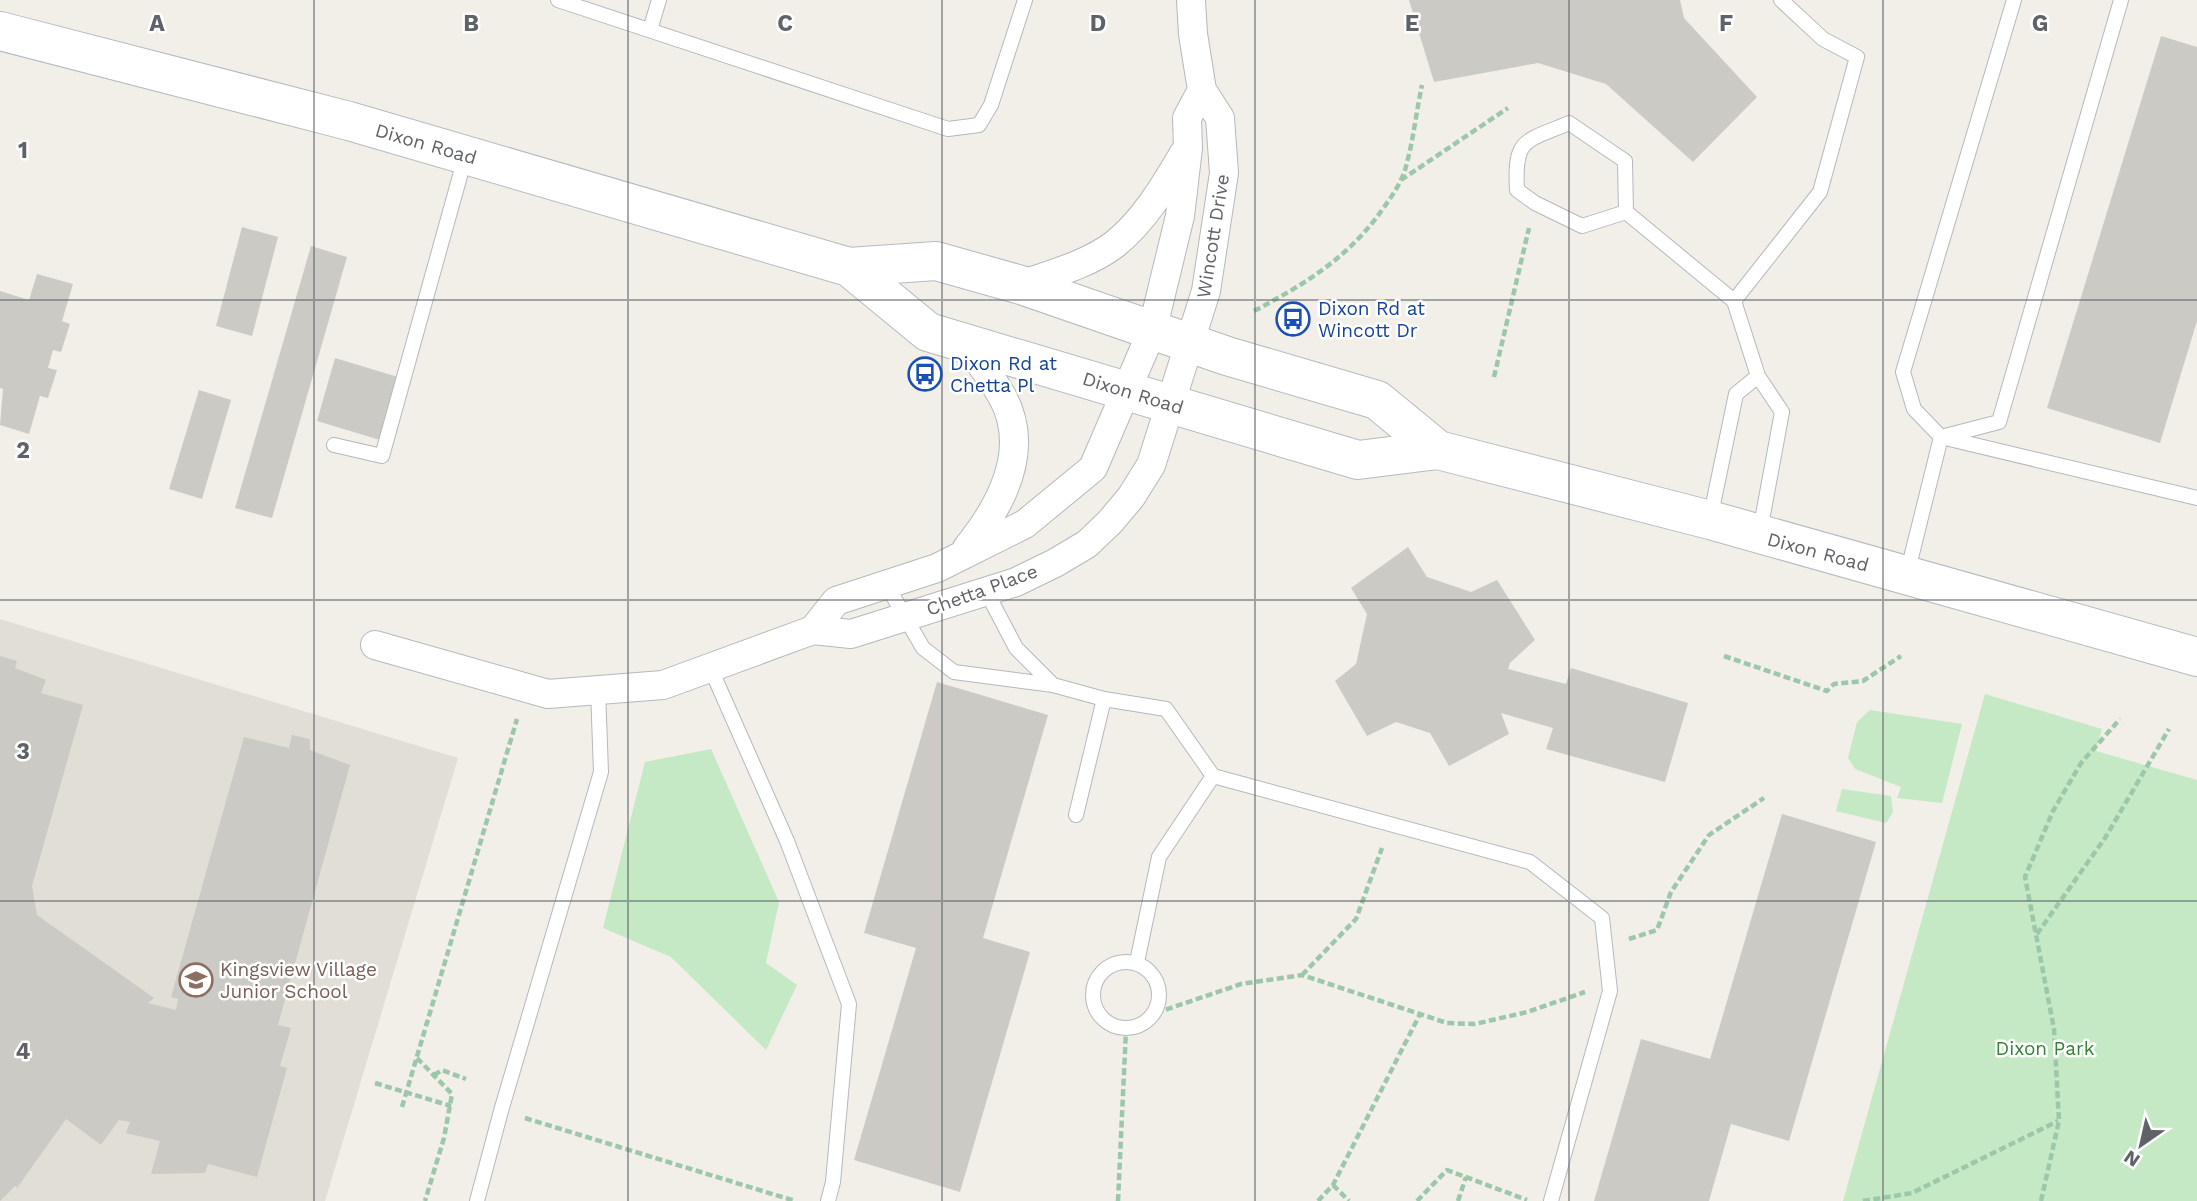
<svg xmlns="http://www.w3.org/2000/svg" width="2197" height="1201" viewBox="0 0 2197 1201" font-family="'Work Sans',sans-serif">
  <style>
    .education { fill: #e1ded6 }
    .green { fill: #c5e8c5 }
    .building { fill: #cccac5 }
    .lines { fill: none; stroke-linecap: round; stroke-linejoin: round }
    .lane-casing { stroke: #b5b8bc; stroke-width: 16 }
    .street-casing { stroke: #b5b8bc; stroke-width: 30 }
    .secondary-casing { stroke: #b6babf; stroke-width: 40 }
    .path { stroke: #9cc7a9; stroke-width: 4.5; stroke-dasharray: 7 3.5; stroke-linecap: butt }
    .lane { stroke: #fff; stroke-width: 14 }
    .street { stroke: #fff; stroke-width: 28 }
    .secondary { stroke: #fff; stroke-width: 38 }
    .grid { fill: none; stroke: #5f6368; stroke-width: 2; stroke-opacity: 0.55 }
    .labels { text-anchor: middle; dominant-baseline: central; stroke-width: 5; stroke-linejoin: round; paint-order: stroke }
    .street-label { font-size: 19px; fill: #5f6368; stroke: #fff }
    .transit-label { font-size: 19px; fill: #164399; stroke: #fff; text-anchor: start }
    .education-label { font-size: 19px; fill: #785e54; stroke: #fff; text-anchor: start }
    .park-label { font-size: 19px; fill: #348238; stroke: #fff }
    .grid-label { font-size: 23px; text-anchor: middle; font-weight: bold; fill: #5f6368; stroke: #fff; stroke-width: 5; stroke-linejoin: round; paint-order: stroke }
  </style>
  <rect width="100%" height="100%" fill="#f1efe8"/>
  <path class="education" d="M0 619 458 758 325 1201H0Z"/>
  <path class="green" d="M1985 694 2102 729 2096 751 2197 780V1201H1843Z
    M1870 710 1962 724 1942 803 1897 798 1901 787 1855 769 1848 758 1857 722Z
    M711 749 779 902 766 963 797 985 766 1050 671 957 603 928 645 762Z
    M1842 789 1891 796 1893 812 1886 823 1836 811Z"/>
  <path class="building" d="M1409 0H1680L1684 18 1757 97 1693 162 1606 84 1538 63 1434 82Z
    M2161 36 2197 47V321L2160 443 2047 408Z
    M242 227 278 237 252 336 216 326Z
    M311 246 347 257 272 518 235 508Z
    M37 274 73 284 62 321 70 324 61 352 53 350 48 368 57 370 48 398 40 396 29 434 0 425 3 389 0 388V291L29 300Z
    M335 358 398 377 380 440 317 421Z
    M199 390 231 400 202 499 169 489Z
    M1408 547 1427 577 1471 592 1497 580 1535 640 1510 663 1508 669 1566 684 1571 668 1688 703 1665 782 1546 749 1553 728 1501 713 1509 734 1449 766 1430 733 1396 722 1367 736 1335 681 1356 664 1367 614 1351 588Z
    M0 656 17 661 15 668 46 680 41 693 83 705 32 886 37 915 154 998 148 1003 176 1010 178 999 171 997 244 737 289 748 292 735 310 739V750L350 765 278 1025 291 1028 280 1066 287 1068 257 1177 208 1164 205 1173 151 1174 160 1141 126 1133 130 1122 119 1120 101 1145 66 1119 17 1188 15 1186 0 1201Z
    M937 682 1048 715 983 938 1030 952 960 1192 854 1160 916 948 864 933Z
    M1782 814 1876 842 1789 1141 1731 1124 1709 1201H1594L1641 1039 1710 1059Z"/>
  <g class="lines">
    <defs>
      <path id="lane" d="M558 0 948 129 979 125 991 105 1025 0
        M2014 0 1903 372 1914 409 1941 437 1999 422 2121 0
        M650 30 659 0
        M1626 212 1582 226 1535 203 1517 190C1514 137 1525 142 1569 123L1625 161 1626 212 1734 301
        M334 445 382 456 465 158
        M1710 519 1736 394 1758 376
        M1760 531 1782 412 1758 376 1734 301 1820 192 1857 57 1823 39 1781 0
        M1907 574 1941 437 2197 498
        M886 584 923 648 954 672 1053 685 1104 699 1166 709 1213 776 1530 862 1602 918 1610 991 1551 1201
        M986 591 1016 648 1053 685
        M710 667 787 841 849 1004 833 1182 828 1201
        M1076 815 1104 699
        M1093 995a33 33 0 1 1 66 0a33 33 0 1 1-66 0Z
        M1137 962 1159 857 1213 776
        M477 1201 501 1111 601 772 598 690"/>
      <path id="street" d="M1191 0 1193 34 1202 90 1220 118 1224 173 1206 291 1151 465 1131 497 1110 522 1087 544 1055 563 1016 582 851 634 813 630 836 601 937 568 1025 524 1093 468 1152 331 1180 216 1188 148 1187 118 1202 90
        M1021 285C1052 274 1089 264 1115 244 1145 220 1165 185 1184 153
        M965 343C978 360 991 377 1002 396 1032 450 1001 506 967 548
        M375 645 548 694 663 685 813 630"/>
      <path id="secondary" d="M0 31 349 121 849 267 936 261 1021 285 1227 356 1377 400 1438 450
        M849 267 928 332 1358 460 1438 450 1710 520 2197 657"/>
    </defs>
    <use href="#lane" class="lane-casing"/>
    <use href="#street" class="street-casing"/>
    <use href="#secondary" class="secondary-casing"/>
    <path class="path" d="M1401 180 1508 108
      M1254 311C1303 285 1343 261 1377 217 1387 203 1400 186 1405 170 1413 143 1416 113 1422 85
      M1494 377 1529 228
      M1724 656 1827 691 1834 684 1863 681 1901 656
      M2037 934 2105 838 2169 729
      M1629 939 1657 930 1671 892 1709 835 1764 798
      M1302 975 1356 919 1382 848
      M1156 1013 1241 984 1302 975 1447 1023 1475 1024 1527 1012 1585 992
      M417 1058 452 1094 444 1138 425 1201
      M434 1075 442 1070 466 1079
      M375 1083 451 1106
      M402 1107 517 719
      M525 1118 795 1201
      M1333 1185 1349 1201
      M1118 1201 1126 1030
      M1318 1201 1333 1185 1420 1014
      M1417 1201 1447 1170 1527 1200
      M1458 1201 1466 1177
      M1863 1201 1912 1193 2058 1121
      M2041 1201 2059 1121 2054 1029 2025 877 2053 811 2081 763 2120 719"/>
    <use href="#lane" class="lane"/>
    <use href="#street" class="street"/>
    <use href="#secondary" class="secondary"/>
  </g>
  <path class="grid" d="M314 0V1201M628 0V1201M942 0V1201M1255 0V1201M1569 0V1201M1883 0V1201M0 300H2197M0 600H2197M0 901H2197"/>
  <defs>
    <symbol id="bus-ring" viewBox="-11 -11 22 22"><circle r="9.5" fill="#fff" stroke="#1a4fb4" stroke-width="1.5"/><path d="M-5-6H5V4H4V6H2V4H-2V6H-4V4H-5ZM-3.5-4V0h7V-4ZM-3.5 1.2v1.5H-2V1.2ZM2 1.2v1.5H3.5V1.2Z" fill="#1a4fb4"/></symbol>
    <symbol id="school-ring" viewBox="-11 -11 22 22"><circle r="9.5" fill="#fff" stroke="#8d6e63" stroke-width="1.5"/><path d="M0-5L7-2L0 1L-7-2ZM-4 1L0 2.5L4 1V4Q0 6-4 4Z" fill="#8d6e63"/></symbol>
  </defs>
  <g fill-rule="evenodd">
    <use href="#bus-ring" x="1274" y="300" width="38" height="38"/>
    <use href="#bus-ring" x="906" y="355" width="38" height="38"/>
    <use href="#school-ring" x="177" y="961" width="38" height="38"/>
  </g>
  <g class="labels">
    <g class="street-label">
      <text transform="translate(426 144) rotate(16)">Dixon Road</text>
      <text transform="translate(1213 236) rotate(-81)">Wincott Drive</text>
      <text transform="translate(1133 393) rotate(17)">Dixon Road</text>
      <text transform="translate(1818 552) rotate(15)">Dixon Road</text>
      <text transform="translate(982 590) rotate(-20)">Chetta Place</text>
    </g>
    <g class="transit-label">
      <text x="1318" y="308">Dixon Rd at<tspan x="1318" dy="22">Wincott Dr</tspan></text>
      <text x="950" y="363">Dixon Rd at<tspan x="950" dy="22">Chetta Pl</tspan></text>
    </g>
    <g class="education-label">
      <text x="220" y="969">Kingsview Village<tspan x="220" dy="22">Junior School</tspan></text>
    </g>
    <g class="park-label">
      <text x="2045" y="1048">Dixon Park</text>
    </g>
  </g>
  <g class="grid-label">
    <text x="157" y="31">A</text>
    <text x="471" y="31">B</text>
    <text x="785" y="31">C</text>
    <text x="1098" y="31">D</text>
    <text x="1412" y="31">E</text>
    <text x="1726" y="31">F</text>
    <text x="2040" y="31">G</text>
    <text x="23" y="158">1</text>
    <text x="23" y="458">2</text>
    <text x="23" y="759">3</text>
    <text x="23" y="1059">4</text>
  </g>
  <g transform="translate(2141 1145) rotate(214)" stroke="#ffffff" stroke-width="5" paint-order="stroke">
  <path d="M0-5L12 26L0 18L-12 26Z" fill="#5f6368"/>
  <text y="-10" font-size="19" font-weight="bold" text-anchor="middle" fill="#5f6368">N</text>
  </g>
</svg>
